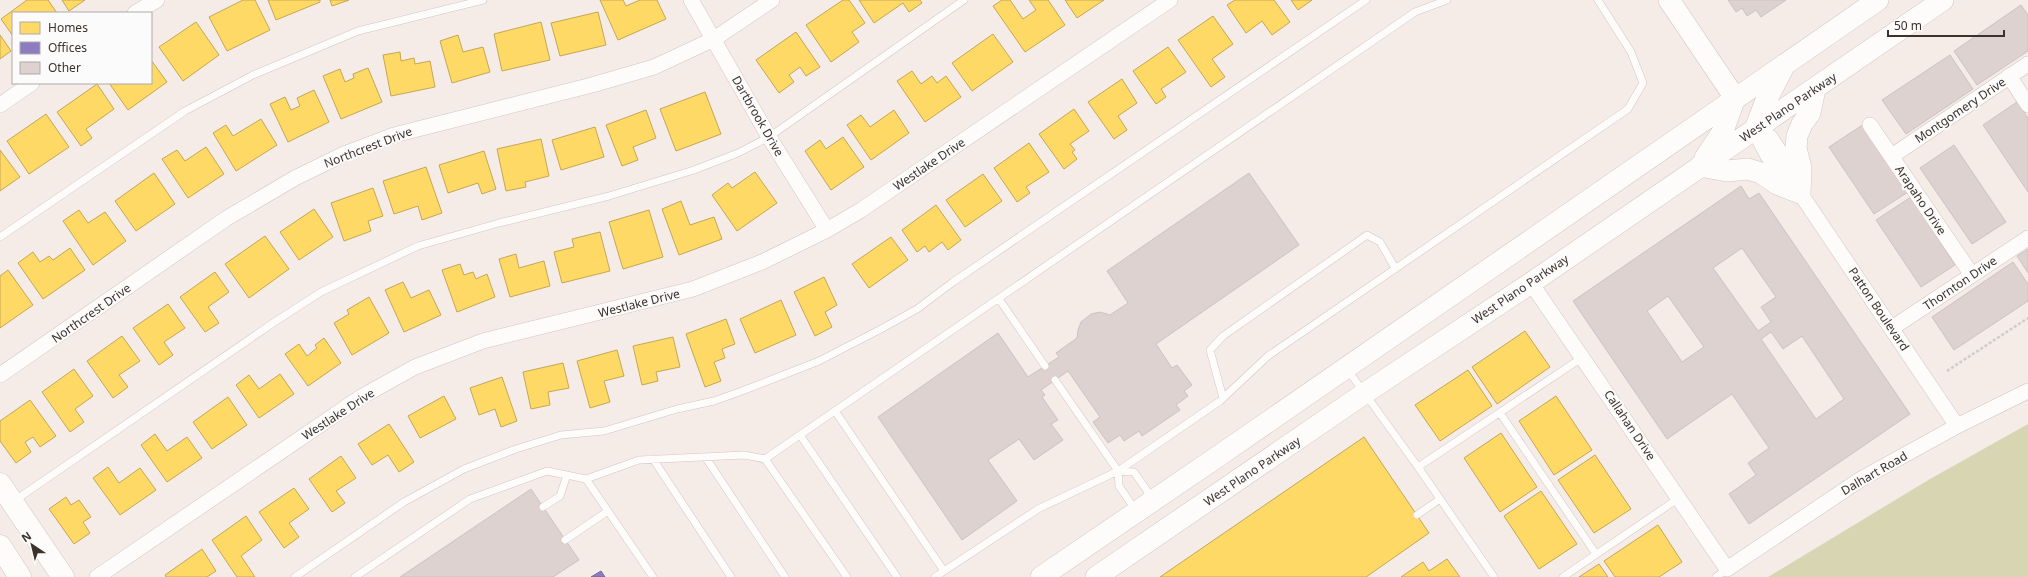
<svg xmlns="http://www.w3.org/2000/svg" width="2028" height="577" viewBox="0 0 2028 577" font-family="'Noto Sans',sans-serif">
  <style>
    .green { fill: #d8d6b2 }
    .homes { fill: #ffd966; stroke: #c4a754 }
    .offices { fill: #8e7cc3; stroke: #756695 }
    .building { fill: #ddd2d0; stroke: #cdc2c1; fill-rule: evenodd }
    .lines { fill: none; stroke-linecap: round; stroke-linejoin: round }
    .lane-casing { stroke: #d0c6c2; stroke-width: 8 }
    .street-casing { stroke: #d0c6c2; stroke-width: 16 }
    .secondary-casing { stroke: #d0c6c2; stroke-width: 22 }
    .primary-casing { stroke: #d0c6c2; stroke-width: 23 }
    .path { stroke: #d1cccb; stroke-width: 2.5; stroke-dasharray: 3 2; stroke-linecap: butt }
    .lane { stroke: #fefcfb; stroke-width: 7 }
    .street { stroke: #fefcfb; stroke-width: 15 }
    .secondary { stroke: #fefcfb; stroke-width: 21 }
    .primary { stroke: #fefcfb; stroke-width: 22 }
    .labels { text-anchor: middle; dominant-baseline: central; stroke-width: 4; stroke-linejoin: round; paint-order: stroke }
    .street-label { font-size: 12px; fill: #3c312b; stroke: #fbfbfb }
  </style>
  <rect width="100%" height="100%" fill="#f5ebe7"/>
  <path class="green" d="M2028 424V577H1768L1930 479Z"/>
  <path class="homes" d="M27 0H48L57 13H13V36L1 19Z
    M62 0H85L69 11Z
    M243 0H255L270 30 227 51 209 17Z
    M268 0H320V2L276 20Z
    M330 0H349L332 6Z
    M600 0H623L626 6 640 0H657L666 19 618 40Z
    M843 0H849L865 23 852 32 859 42 831 62 806 25Z
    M859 0H920L922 3 909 12 903 3 874 23Z
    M1002 0H1010L1023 19 1036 10 1029 0H1048L1065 25 1025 52 993 6Z
    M1065 0H1104L1077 18Z
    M1235 0H1274L1290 22 1272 35 1262 21 1246 33 1227 5Z
    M1291 0H1312L1298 10Z
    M598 12 606 45 560 56 551 23Z
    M1213 16 1233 44 1212 59 1225 77 1211 87 1178 40Z
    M196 22 219 55 183 81 159 47Z
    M541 22 550 60 502 71 494 34Z
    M796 32 820 67 806 76 800 67 789 75 794 82 779 93 756 60Z
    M993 34 1013 62 972 91 952 63Z
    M0 35 11 51 0 59Z
    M458 35 463 52 483 47 490 72 452 83 440 41Z
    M1168 47 1186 72 1161 89 1166 97 1156 104 1133 71Z
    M400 52 401 61 414 58 415 64 430 61 435 87 391 96 383 55Z
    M151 60 167 82 128 110 109 83H151Z
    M368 68 382 102 341 119 323 76 340 69 345 82 354 78 353 74Z
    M912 71 921 84 932 76 937 83 946 76 961 97 925 122 897 81Z
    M1122 79 1137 103 1118 116 1127 130 1114 139 1088 102Z
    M97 84 114 109 86 129 92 138 81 146 57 112Z
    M314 90 329 122 288 142 270 104 285 97 291 110 300 106 297 98Z
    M705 92 721 134 676 151 660 109Z
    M1074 109 1089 131 1070 144 1075 150 1072 152 1077 159 1064 169 1039 134Z
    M646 110 656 138 633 147 638 160 622 166 606 125Z
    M894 110 909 133 871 160 847 125 861 115 870 127Z
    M46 114 69 147 29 174 7 141Z
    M261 119 277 145 236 171 213 133 226 125 233 136Z
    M595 127 604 157 561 170 552 140Z
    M843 137 864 167 831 190 805 151 820 140 826 149Z
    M541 139 549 176 525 182 526 187 506 191 497 149Z
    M1029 143 1049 172 1026 187 1030 193 1017 202 994 168Z
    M206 147 224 174 188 198 162 159 177 150 185 161Z
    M0 150 20 177 0 191Z
    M484 151 496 189 482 194 478 183 448 193 439 165Z
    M426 167 442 213 422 220 418 206 394 214 383 181Z
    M755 172 777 203 737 231 712 195 728 183 732 188Z
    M154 173 175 204 136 231 115 201Z
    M983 174 1002 201 965 227 946 200Z
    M373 188 383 216 368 221 371 231 344 241 331 203Z
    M681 201 690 225 714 217 722 239 679 255 662 209Z
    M936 205 961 240 948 250 942 242 929 252 925 246 917 252 902 230Z
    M314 209 333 237 299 260 280 232Z
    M79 210 88 223 105 212 126 241 93 265 63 221Z
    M649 210 663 257 623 269 609 222Z
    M600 232 610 271 562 283 554 252 574 247 572 239Z
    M265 236 289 269 249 298 225 264Z
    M891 237 908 260 869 288 852 264Z
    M70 248 85 270 43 299 18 263 33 252 40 262 49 256 53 260Z
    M516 254 519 268 544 261 550 286 510 297 499 259Z
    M460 264 464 275 473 272 476 279 487 274 495 297 457 312 442 270Z
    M8 270 33 305 0 328V276Z
    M215 272 229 292 208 307 219 323 205 332 180 297Z
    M824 277 837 305 825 312 832 327 815 336 794 292Z
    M403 282 411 298 429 290 441 315 404 332 385 290Z
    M369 297 389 333 352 355 334 323 349 314 347 310Z
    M781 300 796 335 755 353 740 319Z
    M168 304 185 328 164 342 173 355 159 365 133 328Z
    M726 319 735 344 722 349 725 358 714 362 721 381 705 387 686 334Z
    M1525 331 1550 367 1497 404 1472 367Z
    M122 336 140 361 119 375 128 387 113 398 87 361Z
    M673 337 680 367 656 372 658 381 642 385 633 346Z
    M324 338 341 363 308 386 285 354 299 344 307 356 317 348 315 345Z
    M617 350 624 376 604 381 610 402 590 408 577 361Z
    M563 363 569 388 548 392 550 405 531 409 523 372Z
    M74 369 93 396 75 409 84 422 70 432 42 392Z
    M1468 370 1492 406 1440 441 1415 405Z
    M280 374 294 394 259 418 236 385 249 375 259 389Z
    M502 377 517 421 501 427 495 409 479 415 470 388Z
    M444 396 456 419 420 438 408 416Z
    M1556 396 1592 450 1554 475 1519 421Z
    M228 397 247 425 212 449 193 422Z
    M30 400 56 436 40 447 33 437 25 442 31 452 16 463 0 441V421Z
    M389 424 414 462 399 472 388 455 372 465 358 444Z
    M1501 433 1537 487 1500 512 1464 458Z
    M155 434 167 451 187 437 202 458 167 482 141 445Z
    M1364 437 1429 533 1366 577H1160Z
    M1595 455 1631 509 1594 533 1558 480Z
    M341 456 356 478 336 491 345 503 332 512 309 479Z
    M108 467 119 483 140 468 156 490 120 515 93 478Z
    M294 488 309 509 289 523 299 537 284 548 259 512Z
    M1541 491 1577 544 1539 569 1504 516Z
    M66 497 71 505 79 500 91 517 83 522 90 533 74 544 49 509Z
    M246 516 262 540 241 556 255 577H237L212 540Z
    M1658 525 1682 562 1659 577H1615L1604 561Z
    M202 549 216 571 207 577H166L165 575Z
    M1447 559 1460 577H1401L1423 562 1429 571Z
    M1599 564 1608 577H1579Z"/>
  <path class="offices" d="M601 571 605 577H591Z"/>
  <path class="building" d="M1728 0H1786L1761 17 1756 10 1747 16 1742 8 1736 12Z
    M2021 5 2028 15V51L1977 85 1954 51Z
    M1950 55 1973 89 1906 134 1882 100Z
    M2017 102 2028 118V192L1983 125Z
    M1864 124 1908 192 1874 214 1829 147Z
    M1954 145 2006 222 1972 244 1920 168Z
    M1249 173 1299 245 1156 344 1172 368 1177 365 1192 385 1184 391 1188 396 1176 405 1180 410 1142 436 1139 431 1124 441 1120 435 1108 443 1093 422 1100 417 1068 371 1041 390 1045 395 1042 397 1058 420 1051 424 1063 440 1034 460 1019 439 988 460 1017 501 962 540 878 417 998 333 1028 377 1059 357 1056 353 1077 338 1078 330 1081 322 1091 314 1100 312 1110 315 1128 303 1107 271Z
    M1741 186 1749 199 1759 193 1910 414 1749 524 1729 494 1756 475 1748 463 1769 448 1732 394 1667 439 1573 301ZM1742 248 1776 297 1761 307 1771 322 1758 331 1713 268ZM1668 296 1704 347 1682 362 1647 311ZM1771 332 1783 349 1802 336 1844 399 1816 419 1761 339Z
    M1911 197 1955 265 1921 287 1876 220Z
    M2028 249V273L2017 256Z
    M2013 262 2028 284V301L1954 350 1932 317Z
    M531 489 579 560 553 577H400Z"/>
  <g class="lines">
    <defs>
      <path id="lane" d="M0 237 185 111 253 75 358 31 483 0
        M999 299 1045 366
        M1347 369 1418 467 1494 577
        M1055 380 1118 471 1119 486 1132 505H1138
        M1223 398 1210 350 1223 336 1367 235 1380 242 1395 268
        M835 411 944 571
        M1500 413 1596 554
        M800 435 897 577
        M706 458 785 577
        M653 459 731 577
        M1418 467 1583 357
        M1118 471 1134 472 1148 492 1146 499
        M586 479 639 460 744 455 765 459
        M14 501 273 323 321 292 418 246 499 223 609 196 694 170 738 153 769 137 964 0
        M543 507 560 496 567 475
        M1417 515 1440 499
        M565 540 608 511
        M295 577 404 502 464 469 516 449 561 435 604 431 677 409 714 401 742 391 819 361 881 329 917 309 953 282 1366 0
        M355 577 470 499 547 471 586 479 653 577
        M847 577 765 459 1415 12 1447 0
        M935 577 1038 509 1118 471 1220 401 1268 356 1628 109 1643 83 1631 52 1598 0
        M1563 577 1679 498
        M1716 577 1727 569"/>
      <path id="street" d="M691 0 769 137 827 230
        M135 13 157 0
        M2009 76 2028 105
        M0 105 32 83
        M1870 125 1972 275
        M1755 129C1764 154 1780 176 1800 193L1957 426
        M1755 129 1770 137 1794 173 1798 186
        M1892 156 2028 64
        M1531 283 1727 569 1861 479 1957 426 2028 391
        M1892 328 2028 238
        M0 375 227 218 295 178 344 154 394 135 592 85 654 67 714 39 772 0
        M97 577 361 397 415 367 483 341 693 289 762 262 827 230 861 210 1170 0"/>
      <path id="secondary" d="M1669 0 1735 98
        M1755 129 1765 103 1785 64
        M1705 158 1723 131 1735 98
        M1700 166 1727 171 1748 169 1761 173 1777 184 1800 193 1801 168 1796 148 1797 136 1802 124 1810 113 1815 89
        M1041 577 1220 455 1878 0
        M1096 577 1365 393 1531 283 1943 0"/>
      <path id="primary" d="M0 484 63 577
        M0 546 20 577"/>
    </defs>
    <use href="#lane" class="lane-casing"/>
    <use href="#street" class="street-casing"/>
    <use href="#secondary" class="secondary-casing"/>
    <use href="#primary" class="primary-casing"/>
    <path class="path" d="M1947 371 2028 318"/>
    <use href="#lane" class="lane"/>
    <use href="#street" class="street"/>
    <use href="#secondary" class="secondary"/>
    <use href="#primary" class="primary"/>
  </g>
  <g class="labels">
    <g class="street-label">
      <text transform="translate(1788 107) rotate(-34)">West Plano Parkway</text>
      <text transform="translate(1960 110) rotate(-34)">Montgomery Drive</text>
      <text transform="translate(758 116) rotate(60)">Dartbrook Drive</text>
      <text transform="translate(368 147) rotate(-21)">Northcrest Drive</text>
      <text transform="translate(929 164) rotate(-34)">Westlake Drive</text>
      <text transform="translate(1921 200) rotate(56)">Arapaho Drive</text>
      <text transform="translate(1960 283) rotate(-34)">Thornton Drive</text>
      <text transform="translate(1520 289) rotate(-34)">West Plano Parkway</text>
      <text transform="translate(639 303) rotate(-14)">Westlake Drive</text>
      <text transform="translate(1879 309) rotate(56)">Patton Boulevard</text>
      <text transform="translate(91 313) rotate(-35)">Northcrest Drive</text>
      <text transform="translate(338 414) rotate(-33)">Westlake Drive</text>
      <text transform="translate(1630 425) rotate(56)">Callahan Drive</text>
      <text transform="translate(1252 471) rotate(-34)">West Plano Parkway</text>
      <text transform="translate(1874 473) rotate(-30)">Dalhart Road</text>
    </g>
  </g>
  <rect x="12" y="12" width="140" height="72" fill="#fbfbfb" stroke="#afaaa8"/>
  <rect x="20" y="22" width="20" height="12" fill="#ffd966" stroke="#afaaa8"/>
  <text x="48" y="32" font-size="12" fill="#3c312b">Homes</text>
  <rect x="20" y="42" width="20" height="12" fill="#8e7cc3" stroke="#afaaa8"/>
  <text x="48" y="52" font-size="12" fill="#3c312b">Offices</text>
  <rect x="20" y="62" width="20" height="12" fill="#ddd2d0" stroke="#afaaa8"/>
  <text x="48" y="72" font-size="12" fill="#3c312b">Other</text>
  <g transform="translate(32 545) rotate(325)" stroke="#fbfbfb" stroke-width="3" paint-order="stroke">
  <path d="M0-3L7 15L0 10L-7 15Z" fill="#3c312b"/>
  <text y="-6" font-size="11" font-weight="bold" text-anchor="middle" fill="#3c312b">N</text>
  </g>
  <path d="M1888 30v6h116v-6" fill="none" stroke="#3c312b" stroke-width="2"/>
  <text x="1894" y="30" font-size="12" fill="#3c312b" stroke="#fbfbfb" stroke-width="3" paint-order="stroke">50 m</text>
</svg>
